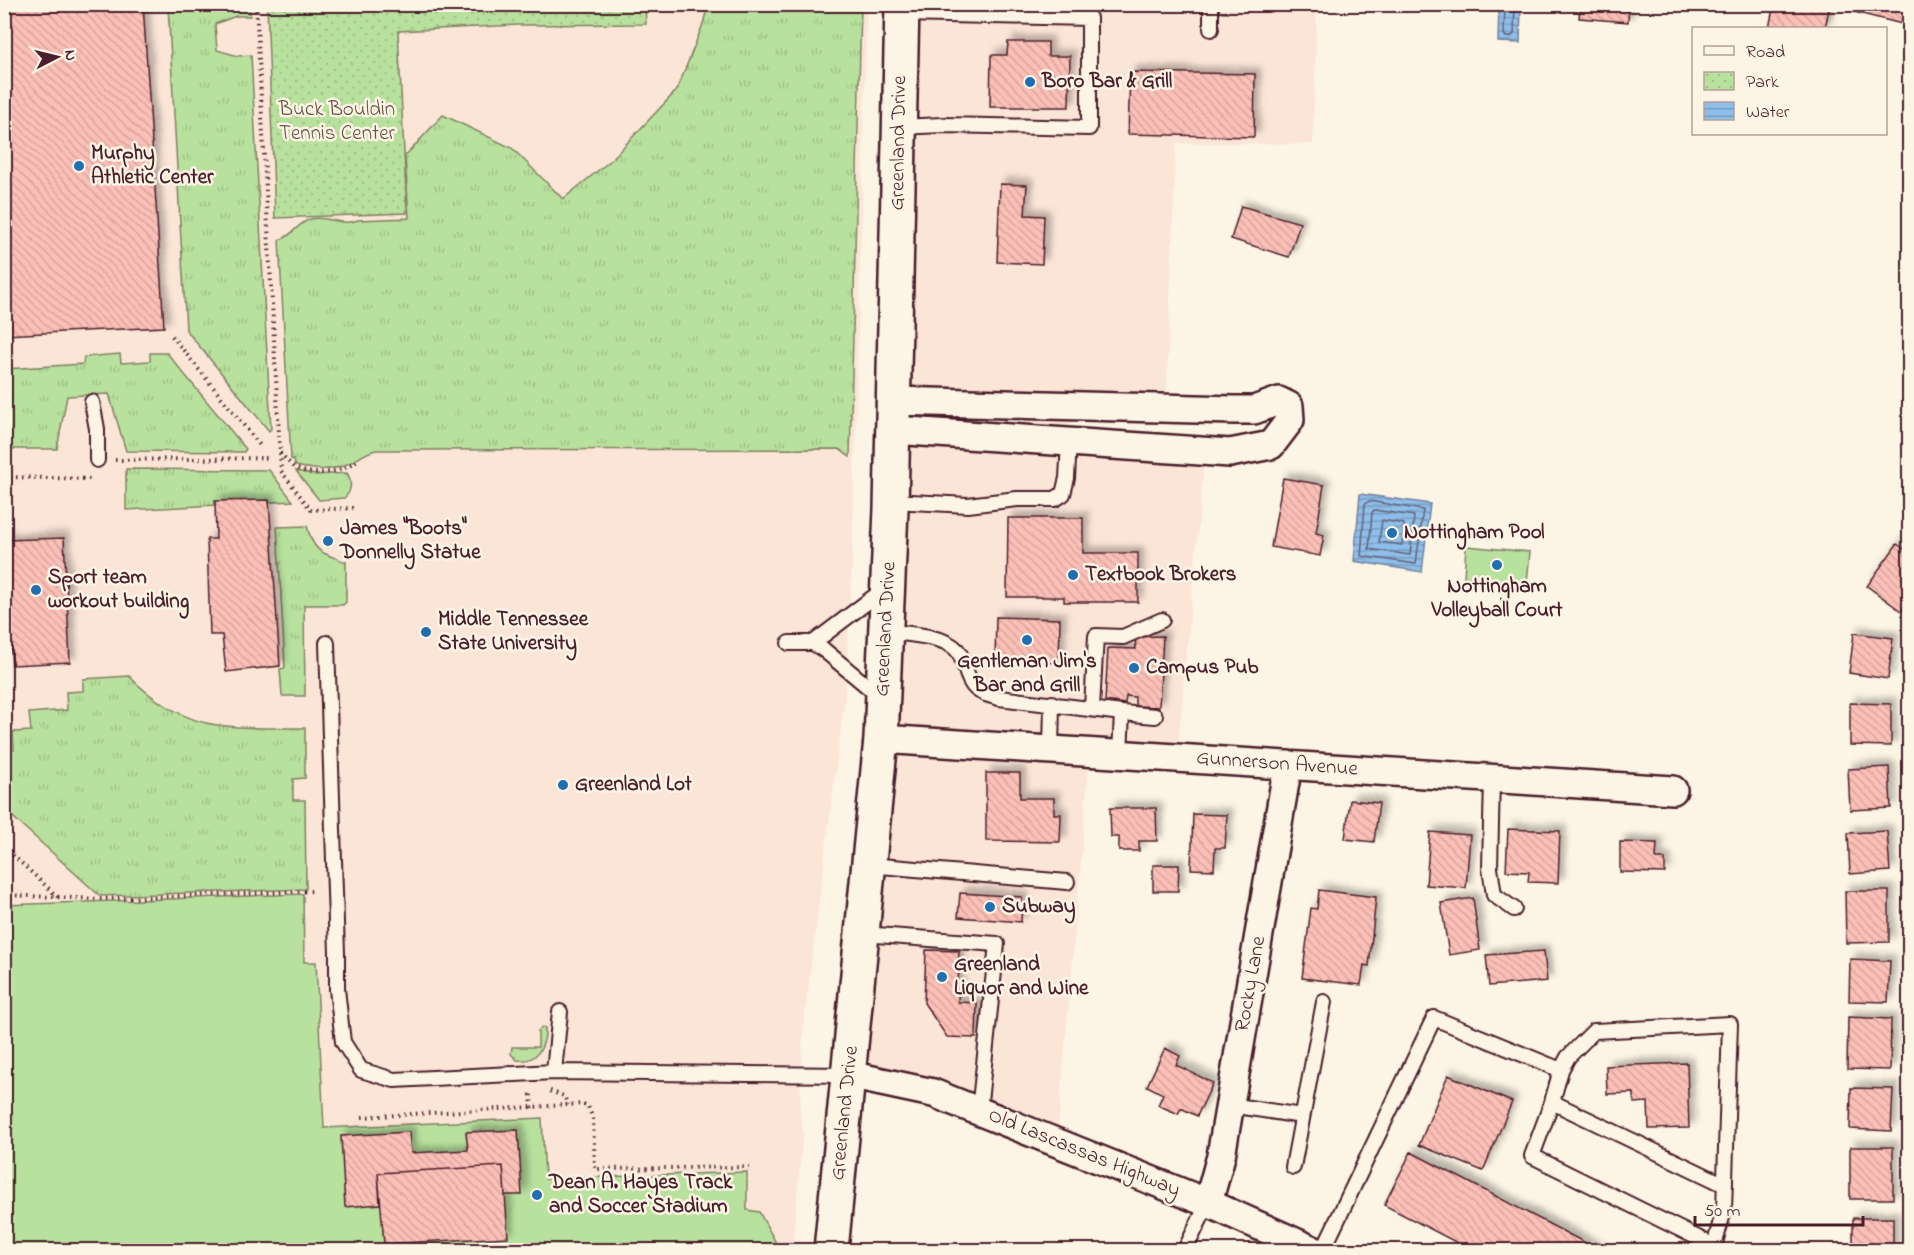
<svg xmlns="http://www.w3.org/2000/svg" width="1914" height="1255" viewBox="0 0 1914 1255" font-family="'Indie Flower',sans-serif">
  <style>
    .built { fill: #fbe5d7 }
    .grass { fill: url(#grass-tufts); stroke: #818064; stroke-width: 1.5 }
    .park { fill: url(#park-dots); stroke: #818064; stroke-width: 1.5 }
    .pitch { fill: #b8e19e; stroke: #818064; stroke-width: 1.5 }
    .water { fill: url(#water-rules); stroke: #737f9e; stroke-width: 1.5 }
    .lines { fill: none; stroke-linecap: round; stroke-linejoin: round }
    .shore { stroke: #655f77; stroke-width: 1.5 }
    .building { fill: url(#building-back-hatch); stroke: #4a1f2b; stroke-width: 1.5; filter: url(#shadow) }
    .lane-casing { stroke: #4a1f2b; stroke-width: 18 }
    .street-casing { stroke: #4a1f2b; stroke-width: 32 }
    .secondary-casing { stroke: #4a1f2b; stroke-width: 38 }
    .path { stroke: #4a1f2b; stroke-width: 4; stroke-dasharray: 1.5 4.5; stroke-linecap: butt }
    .lane { stroke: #fcf5e5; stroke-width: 14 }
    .street { stroke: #fcf5e5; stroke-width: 27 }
    .secondary { stroke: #fcf5e5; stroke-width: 33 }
    .poi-dot { fill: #1f6fb2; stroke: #fcf5e5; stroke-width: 2 }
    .labels { text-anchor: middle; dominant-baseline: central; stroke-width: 5; stroke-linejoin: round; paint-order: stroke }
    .poi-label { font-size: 21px; font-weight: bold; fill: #4a1f2b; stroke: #fcf5e5; text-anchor: start }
    .park-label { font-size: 21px; fill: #665048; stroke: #fcf5e5 }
    .street-label { font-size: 21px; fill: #4a1f2b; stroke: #fcf5e5 }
  </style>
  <defs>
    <pattern id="grass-tufts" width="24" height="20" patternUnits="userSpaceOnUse" patternTransform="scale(1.5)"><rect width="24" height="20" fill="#b8e19e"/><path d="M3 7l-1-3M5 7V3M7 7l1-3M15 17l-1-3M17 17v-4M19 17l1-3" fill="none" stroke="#a0c188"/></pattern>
    <pattern id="park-dots" width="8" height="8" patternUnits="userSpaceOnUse" patternTransform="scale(1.5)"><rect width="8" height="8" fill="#b8e19e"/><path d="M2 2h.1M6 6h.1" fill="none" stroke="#a0c188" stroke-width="1.8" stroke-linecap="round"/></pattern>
    <pattern id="water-rules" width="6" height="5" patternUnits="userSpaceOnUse" patternTransform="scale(1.5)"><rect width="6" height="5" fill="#8ebfea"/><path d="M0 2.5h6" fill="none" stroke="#769bbe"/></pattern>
    <pattern id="building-back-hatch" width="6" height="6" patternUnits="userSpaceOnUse" patternTransform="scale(1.5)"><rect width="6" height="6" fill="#fabfb6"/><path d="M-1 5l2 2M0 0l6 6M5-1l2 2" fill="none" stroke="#d8a49d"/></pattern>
    <filter id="shadow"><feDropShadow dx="5.5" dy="-5.5" stdDeviation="3" flood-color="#0004"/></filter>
  </defs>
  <rect width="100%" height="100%" fill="#fcf5e5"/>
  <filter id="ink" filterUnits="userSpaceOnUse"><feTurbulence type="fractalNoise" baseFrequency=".0167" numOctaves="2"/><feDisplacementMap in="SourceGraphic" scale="12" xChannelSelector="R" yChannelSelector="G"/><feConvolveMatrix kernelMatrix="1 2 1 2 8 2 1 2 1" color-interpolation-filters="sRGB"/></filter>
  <g filter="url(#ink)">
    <path class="built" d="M5 5H867L852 567 845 696 803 1029 800 1112 803 1134 792 1250H5Z
      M902 5H1317L1313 144 1176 143 1166 407H1071L1069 442 1205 452 1177 758 1090 753 1057 1142 849 1075Z"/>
    <path class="grass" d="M168 5H249L250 16H236L215 24 217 50 238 56 251 55 271 429 269 431 186 330Z
      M708 5H861L850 457 839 449 376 450C366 452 358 459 349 463 332 472 314 470 296 466L293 459H291L279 240C291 238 298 222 311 219 327 215 342 227 358 220L409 218 405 156 443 115 512 148 563 199 611 160 677 90 703 24Z
      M150 353H167L246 449 244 452 126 451 109 394 67 396 57 449H8L6 421 4 420 5 369 83 364 84 357 120 354 121 363 150 361Z
      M126 469 269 470 293 501 126 510Z
      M296 471 315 475 347 473C352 481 352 492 344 498L319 500Z
      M307 526C314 554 323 553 346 562V602L343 605H304L305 696H282L280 669 285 668 277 527Z
      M129 676C151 699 184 721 217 725 245 729 276 728 305 728V778L293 779V800H305L306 889 100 896 5 810V751L14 750 13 732 31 731 29 713 67 710 66 692 83 691V679Z
      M542 1027 545 1028C546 1046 537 1063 517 1060L511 1054 512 1047H538V1031Z"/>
    <path class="park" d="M267 5H645L646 24 518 25 398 31 407 213 275 218Z"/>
    <path class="pitch" d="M1466 546 1530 552 1527 583 1464 577Z
      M303 894 304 962H316L324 1128 542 1118 545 1179 747 1172V1210L759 1212 775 1241 774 1250H5L4 905Z"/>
    <path class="water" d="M1499 5H1521L1520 43 1498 42Z
      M1360 494 1430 504 1422 572 1354 561Z"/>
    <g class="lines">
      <path class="shore" d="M1505 4 1504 34 1506 37H1511L1514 34 1515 4
        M1369 501 1423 510 1416 564 1361 556 1365 504Z
        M1374 510 1414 516 1410 555 1369 549 1372 513Z
        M1382 520 1404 524 1402 545 1379 542Z"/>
    </g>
    <path class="building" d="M4 4H143L164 327 4 335Z
      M1580 4H1629L1628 22 1579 18Z
      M1774 4H1830L1825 28H1769Z
      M1847 4H1910V26L1846 10Z
      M1008 42H1048V56H1070L1069 107H990L991 55H1007Z
      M1130 72 1255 74 1254 137 1128 134Z
      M1000 184 1027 185 1025 215 1044 216 1042 264 997 262Z
      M1241 206 1300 223 1289 257 1231 239Z
      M1283 478 1324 485 1316 533 1324 535 1320 556 1271 547Z
      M269 500 280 666 226 672 222 635H210L207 539H216L215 501Z
      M1008 518H1083V553H1138V602H1064V597H1007Z
      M4 527 7 540 64 538 70 662 12 665 10 641H4Z
      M1897 544 1910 553V600L1901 611 1867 586Z
      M996 617 1060 619 1059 663 995 661Z
      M1854 633 1893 638 1888 679 1849 673Z
      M1163 636 1159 707 1135 706V697L1126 696 1125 704 1105 701 1108 648 1136 649 1135 637Z
      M1850 703 1891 704V746L1850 745Z
      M1889 767 1891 808 1850 810 1848 769Z
      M986 773H1020V798H1054V814H1061L1060 842 986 841Z
      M1350 800 1379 803 1374 842 1345 839Z
      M1110 808H1156L1157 841H1139V851H1119V837H1111Z
      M1193 814 1227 815 1225 848H1215L1214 870 1191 869Z
      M1508 829 1560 831 1558 883 1528 882 1529 872 1506 871Z
      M1887 831 1890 871 1850 874 1848 833Z
      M1430 832 1470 835 1466 888 1426 885Z
      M1620 842 1657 843 1656 859H1665V873L1620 872Z
      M1153 865H1179L1178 891H1153Z
      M1319 890 1376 897 1369 966 1364 965 1361 985 1302 978 1311 908 1317 909Z
      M1845 891H1889V942L1846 943Z
      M960 893 1022 897 1021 922 958 917Z
      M1473 898 1480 950 1449 955 1441 903Z
      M926 950 959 951 958 1002 977 1003 976 1038 947 1037 924 1003Z
      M1544 951 1547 981 1489 986 1486 955Z
      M1850 959 1890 961 1888 1002 1849 1001Z
      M1848 1017 1891 1019 1890 1070 1847 1069Z
      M1165 1048 1180 1056 1176 1065 1213 1083 1197 1116 1181 1108 1178 1114 1158 1105 1163 1094 1147 1086Z
      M1687 1063 1689 1128 1649 1129 1648 1102 1634 1103V1093L1607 1094 1606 1066Z
      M1448 1075 1512 1102 1483 1171 1419 1145Z
      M1851 1088 1893 1089 1891 1131 1850 1129Z
      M518 1130 522 1195H505L503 1166 378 1173 380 1204 345 1207 341 1136 409 1132 411 1153 468 1150 466 1132Z
      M1850 1147H1893V1199H1850Z
      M1411 1152 1599 1250H1471L1384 1205Z
      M503 1166 508 1237 384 1244 378 1173Z
      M1853 1218H1893V1250H1853Z"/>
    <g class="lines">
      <defs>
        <path id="lane" d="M1211 29V4
          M899 127 943 125 1089 128V18L902 14
          M92 402 97 429V460
          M892 501 968 505 1017 499H1055L1063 494 1067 478 1069 442
          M886 631C905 634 944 635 957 650 961 654 963 662 965 667 971 690 977 692 999 698L1122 713 1120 754
          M327 643 337 953V989L343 1042 361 1070 394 1080 554 1072 848 1075
          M789 643H813L824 650 879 696
          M813 643 883 590
          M1092 708 1096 636 1123 637 1162 620
          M1122 713 1155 716
          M1051 750 1052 703
          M1492 778 1490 868 1494 895 1514 909
          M869 865 1067 882
          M863 934 997 944 979 1111
          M1561 1070 1552 1102 1532 1156 1714 1246
          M554 1072 560 1012
          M1552 1102 1725 1185
          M1230 1105 1302 1116
          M1293 1167 1324 1002
          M1185 1250 1208 1203
          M1323 1250 1434 1018 1561 1070 1568 1057 1594 1031 1730 1024 1724 1210 1713 1250"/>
        <path id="street" d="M893 430 1230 453 1271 445 1290 420 1289 406 1279 401 1254 410H1234L894 401
          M881 739 1673 790
          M849 1075 933 1093 1208 1203 1313 1250
          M1208 1203 1221 1156 1288 765"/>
        <path id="secondary" d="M831 1250 881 739 891 509 902 4"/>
      </defs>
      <use href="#lane" class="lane-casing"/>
      <use href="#street" class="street-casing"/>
      <use href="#secondary" class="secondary-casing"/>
      <path class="path" d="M256 4 281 471 311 510 353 508
        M172 336 262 448
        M280 453C285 458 291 466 298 469 316 477 341 472 357 461
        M115 460 270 458
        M4 477 94 479
        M4 847 58 897
        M4 889 12 895
        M4 895 101 899 314 891
        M550 1091 564 1096 568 1105
        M532 1108 531 1095 534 1092
        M362 1117 583 1104 588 1106 593 1119 595 1169 749 1167"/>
      <use href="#lane" class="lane"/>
      <use href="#street" class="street"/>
      <use href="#secondary" class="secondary"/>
    </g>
  </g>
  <g class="poi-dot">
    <circle cx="1030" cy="82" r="6"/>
    <circle cx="79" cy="166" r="6"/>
    <circle cx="1392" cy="533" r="6"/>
    <circle cx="328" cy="541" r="6"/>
    <circle cx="1497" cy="565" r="6"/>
    <circle cx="1073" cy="575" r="6"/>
    <circle cx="36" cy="590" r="6"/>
    <circle cx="426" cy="632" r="6"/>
    <circle cx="1027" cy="640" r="6"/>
    <circle cx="1134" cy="668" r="6"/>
    <circle cx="563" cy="785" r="6"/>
    <circle cx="990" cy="907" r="6"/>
    <circle cx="942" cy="977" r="6"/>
    <circle cx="537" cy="1195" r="6"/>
  </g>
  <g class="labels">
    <g class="poi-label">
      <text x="1042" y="82">Boro Bar &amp; Grill</text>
      <text x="91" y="154">Murphy<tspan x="91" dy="24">Athletic Center</tspan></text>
      <text x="340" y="529">James "Boots"<tspan x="340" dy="24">Donnelly Statue</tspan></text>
      <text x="1404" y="533">Nottingham Pool</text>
      <text x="1085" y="575">Textbook Brokers</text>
      <text x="48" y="578">Sport team<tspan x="48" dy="24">workout building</tspan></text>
      <text x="1497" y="587" text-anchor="middle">Nottingham<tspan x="1497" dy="24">Volleyball Court</tspan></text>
      <text x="438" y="620">Middle Tennessee<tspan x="438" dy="24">State University</tspan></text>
      <text x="1027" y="662" text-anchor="middle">Gentleman Jim's<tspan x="1027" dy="24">Bar and Grill</tspan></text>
      <text x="1146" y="668">Campus Pub</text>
      <text x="575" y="785">Greenland Lot</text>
      <text x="1002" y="907">Subway</text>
      <text x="954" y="965">Greenland<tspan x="954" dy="24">Liquor and Wine</tspan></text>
      <text x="549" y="1183">Dean A. Hayes Track<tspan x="549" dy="24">and Soccer Stadium</tspan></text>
    </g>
    <g class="park-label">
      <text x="337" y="110">Buck Bouldin<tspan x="337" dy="24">Tennis Center</tspan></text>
    </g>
    <g class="street-label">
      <text transform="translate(899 143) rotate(-89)">Greenland Drive</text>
      <text transform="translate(886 629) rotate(-87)">Greenland Drive</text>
      <text transform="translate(1277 764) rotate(4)">Gunnerson Avenue</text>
      <text transform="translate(1251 984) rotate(-80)">Rocky Lane</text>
      <text transform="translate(845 1113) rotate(-84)">Greenland Drive</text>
      <text transform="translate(1084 1153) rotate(22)">Old Lascassas Highway</text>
    </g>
  </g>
  <rect width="1914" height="1255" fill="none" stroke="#fcf5e5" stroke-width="24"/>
  <rect x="12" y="12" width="1890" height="1231" fill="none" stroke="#4a1f2b" stroke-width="2" filter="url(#ink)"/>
  <rect x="1692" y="27" width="195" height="108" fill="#fcf5e5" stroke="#b59f9b" stroke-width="1.5"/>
  <rect x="1704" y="46" width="30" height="9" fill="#fcf5e5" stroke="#b59f9b" stroke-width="1.5"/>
  <text x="1746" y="57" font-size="18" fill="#4a1f2b">Road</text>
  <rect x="1704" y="72" width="30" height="18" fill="url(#park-dots)" stroke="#b59f9b" stroke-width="1.5"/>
  <text x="1746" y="87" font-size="18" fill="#4a1f2b">Park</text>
  <rect x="1704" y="102" width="30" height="18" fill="url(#water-rules)" stroke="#b59f9b" stroke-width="1.5"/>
  <text x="1746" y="117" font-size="18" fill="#4a1f2b">Water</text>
  <g transform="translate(57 57) rotate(83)" stroke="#fcf5e5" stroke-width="4.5" paint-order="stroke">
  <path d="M0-4.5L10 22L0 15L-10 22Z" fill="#4a1f2b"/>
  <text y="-9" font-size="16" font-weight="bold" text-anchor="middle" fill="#4a1f2b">N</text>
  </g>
  <path d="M1695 1216v9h168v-9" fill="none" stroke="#4a1f2b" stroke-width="3"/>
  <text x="1704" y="1216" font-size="18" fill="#4a1f2b" stroke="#fcf5e5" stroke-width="4.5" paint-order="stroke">50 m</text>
</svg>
